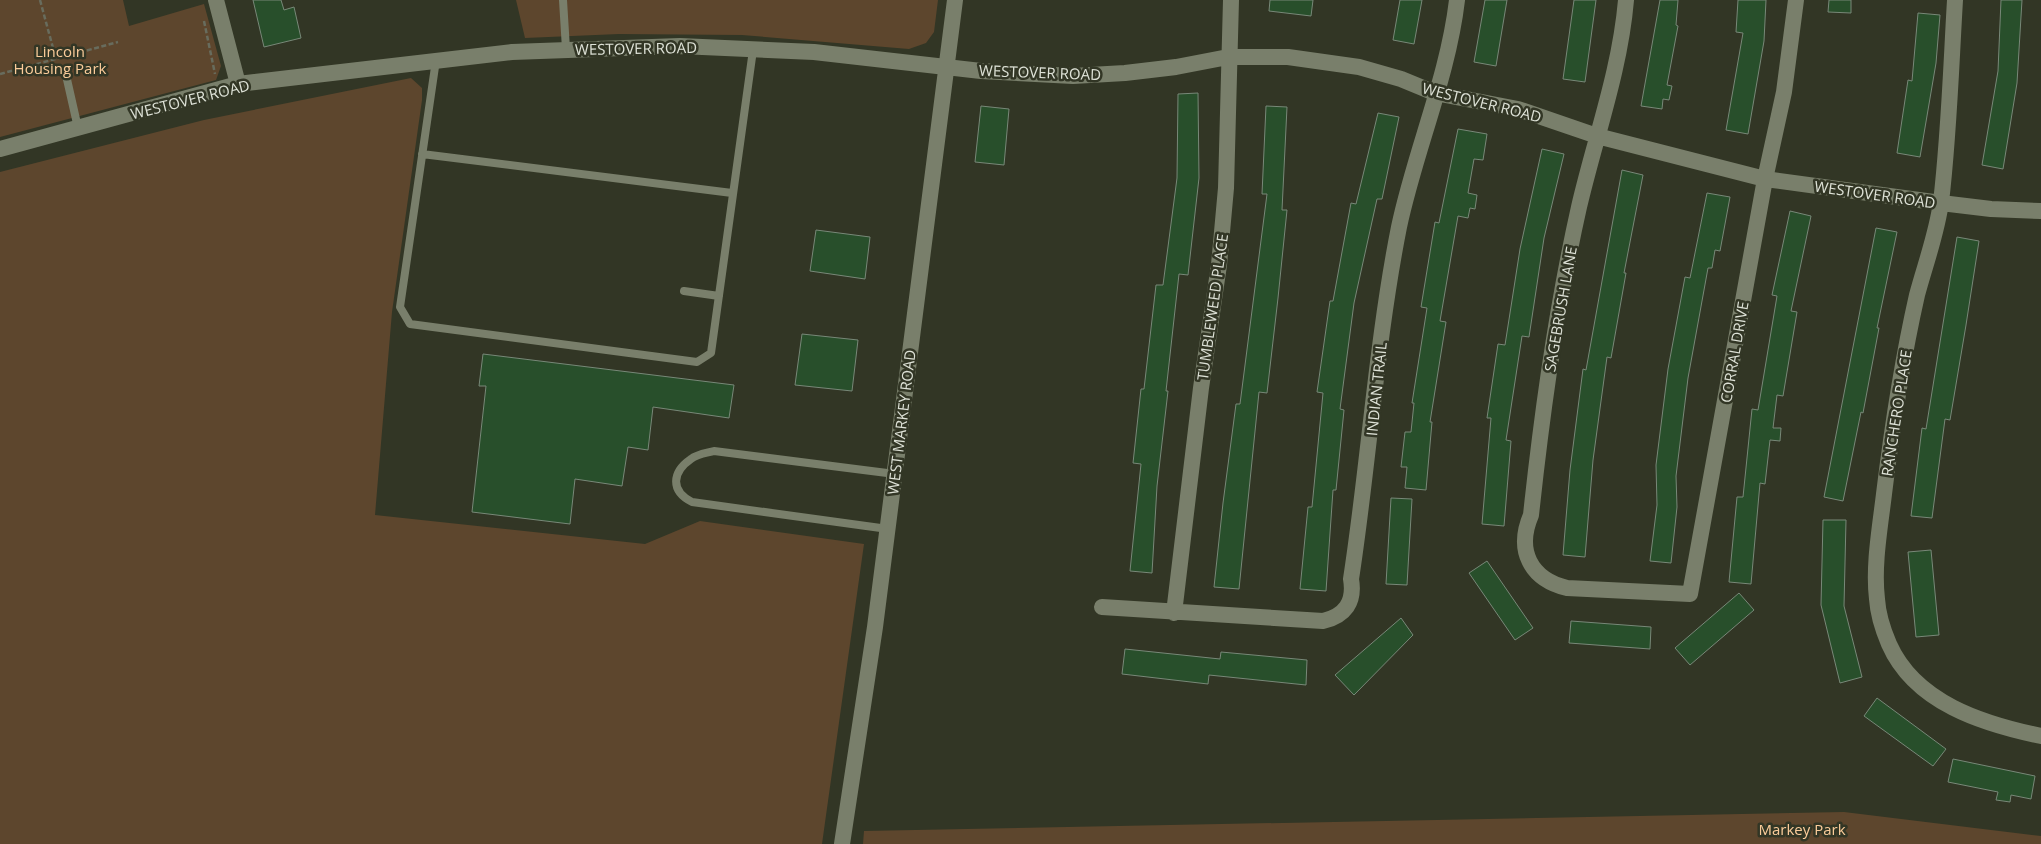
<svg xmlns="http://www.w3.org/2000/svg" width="2041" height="844" viewBox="0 0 2041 844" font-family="'Open Sans',sans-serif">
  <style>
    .green { fill: #5d462d }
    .building { fill: #284f2b; stroke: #788878 }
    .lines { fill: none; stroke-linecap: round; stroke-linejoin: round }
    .path { stroke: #686c5d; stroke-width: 2.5; stroke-dasharray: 5 2.5; stroke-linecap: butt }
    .service { stroke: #797f6b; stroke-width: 8 }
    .minor { stroke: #797f6b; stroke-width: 16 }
    .labels { text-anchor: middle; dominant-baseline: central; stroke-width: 5; stroke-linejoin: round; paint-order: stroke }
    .street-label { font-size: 15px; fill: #dee2d7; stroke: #323625 }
    .park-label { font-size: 15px; fill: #fbcc9a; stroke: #323625 }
  </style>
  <rect width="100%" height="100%" fill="#323625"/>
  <path class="green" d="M0 0H123L129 26 204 4 221 66 216 80 0 137Z
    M516 0H938L934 32 926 43 909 49 742 35 619 34 525 38Z
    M411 78 422 88V100L392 312 375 515 645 544 700 521 864 544 822 844H0V172L204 120Z
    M1844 812 2041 836V844H863L864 831Z"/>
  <path class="building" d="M253 0H281L284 10 294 7 301 38 264 47Z
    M1270 0H1313L1311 16 1269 11Z
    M1400 0H1422L1414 44 1393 40Z
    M1485 0H1507L1496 66 1474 62Z
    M1574 0H1596L1585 82 1563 79Z
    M1660 0H1678L1676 25 1678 26 1667 85 1672 86 1669 100 1663 99 1662 109 1641 106Z
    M1738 0H1766L1764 41 1748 134 1726 130 1743 33 1736 32Z
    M1829 0H1851V13L1828 12Z
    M2001 0H2022L2017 83 2003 169 1982 165 1998 71Z
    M1918 13 1940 15 1936 63 1920 157 1897 153 1908 80 1912 81Z
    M1198 93 1199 178 1188 275 1179 274 1166 391H1168L1157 486 1152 573 1130 571 1141 464 1133 463 1141 389H1144L1156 285H1163L1177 178 1178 94Z
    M981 106 1009 109 1004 165 975 162Z
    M1266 106 1287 107 1282 210H1287L1278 298 1267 393 1259 392 1239 589 1214 587 1223 503 1236 404H1240L1267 194H1262Z
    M1378 113 1399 117 1382 199H1377L1354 303 1340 409 1344 410 1336 490H1333L1326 591 1300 589 1308 507H1312L1323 393 1317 392 1330 301H1333L1351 203 1356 204Z
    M1458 129 1487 134 1483 160 1474 159 1468 193 1477 195 1475 209 1470 208 1468 218 1458 216 1440 321 1446 322 1430 422H1432L1426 490 1405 488 1407 467H1401L1405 432H1411L1414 403H1412L1427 308 1421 307 1435 222 1439 223Z
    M1542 149 1564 154 1544 238 1529 337 1522 336 1506 440 1511 441 1504 526 1482 524 1491 418H1487L1498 344 1505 345 1520 249Z
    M1622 170 1643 175 1624 273H1626L1611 358 1607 357 1593 460 1585 557 1563 555 1570 470 1583 369 1586 370Z
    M1707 193 1730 197 1720 251 1715 250 1712 268H1708L1688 378 1676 476 1677 507 1671 563 1650 561 1657 505 1656 465 1668 369 1685 277 1690 278Z
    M1790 211 1811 216 1791 311 1797 312 1783 396 1777 395 1773 428H1781L1780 441 1770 440 1765 484 1760 483 1751 584 1729 582 1737 497H1743L1752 409 1758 410 1777 296 1772 295Z
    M1876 228 1897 232 1877 328H1879L1863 413 1861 412 1843 501 1824 497Z
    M816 230 870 237 865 279 810 271Z
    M1957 237 1979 241 1966 325 1950 420 1945 419 1932 518 1911 516 1922 428 1926 429Z
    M802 334 858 340 852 391 795 385Z
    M483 354 734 385 729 418 653 407 648 450 628 447 622 486 575 479 570 524 472 512 486 386H479Z
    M1391 498 1412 499 1407 585 1386 584Z
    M1823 520H1846L1844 606 1862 677 1840 683 1821 605Z
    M1931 550 1939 635 1916 637 1908 552Z
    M1487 561 1533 628 1515 640 1469 573Z
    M1739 593 1754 610 1690 665 1675 648Z
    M1401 618 1413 635 1354 695 1335 675Z
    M1571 621 1651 627 1650 649 1569 643Z
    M1125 649 1220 659 1221 652 1307 660 1306 685 1209 675 1208 684 1122 674Z
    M1877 698 1946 749 1933 766 1864 716Z
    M1953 759 2035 776 2031 799 2011 795 2010 802 1996 800 1998 792 1948 782Z"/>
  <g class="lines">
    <path class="path" d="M40 0 56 59
      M204 21 215 74
      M0 74 118 42"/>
    <path class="service" d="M563 0 566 49
      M436 60 400 307 410 324 697 362 711 353 753 50
      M66 75 78 128
      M422 154 732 193
      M684 291 719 296
      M888 529 692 502C670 491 672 472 691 459 697 454 707 453 714 451L895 474"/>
    <path class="minor" d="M216 0 238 84
      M1626 0C1620 71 1595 138 1579 207 1556 309 1542 412 1531 515 1516 550 1530 579 1567 588L1690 594 1765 179 1784 92 1796 0
      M1955 0C1951 67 1949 135 1941 202 1937 233 1925 265 1917 295 1902 361 1892 428 1884 494 1880 528 1873 566 1877 599 1878 615 1883 630 1889 644 1915 703 1983 724 2041 736
      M0 149 238 84 512 52 680 46 814 52 981 71 1073 76 1125 73 1176 67 1228 57H1288L1359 67 1401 79 1435 93 1518 109 1597 136 1765 179 1941 203 1991 209 2041 211
      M1102 607 1323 621C1345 616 1355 602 1351 579 1369 462 1376 343 1399 227 1415 151 1448 77 1457 0
      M1174 613 1201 388 1219 265 1226 188 1231 0
      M842 844 875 627 955 0"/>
  </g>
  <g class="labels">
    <g class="street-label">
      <text transform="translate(636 48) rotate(-1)">WESTOVER ROAD</text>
      <text transform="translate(1040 72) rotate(2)">WESTOVER ROAD</text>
      <text transform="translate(190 99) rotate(-14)">WESTOVER ROAD</text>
      <text transform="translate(1482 102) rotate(14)">WESTOVER ROAD</text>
      <text transform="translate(1875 194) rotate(8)">WESTOVER ROAD</text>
      <text transform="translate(1212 307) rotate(-82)">TUMBLEWEED PLACE</text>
      <text transform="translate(1560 309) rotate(-80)">SAGEBRUSH LANE</text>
      <text transform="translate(1734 352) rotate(-80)">CORRAL DRIVE</text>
      <text transform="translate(1376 389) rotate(-84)">INDIAN TRAIL</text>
      <text transform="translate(1896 413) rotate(-81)">RANCHERO PLACE</text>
      <text transform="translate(901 422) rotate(-83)">WEST MARKEY ROAD</text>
    </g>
    <g class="park-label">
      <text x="60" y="51">Lincoln<tspan x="60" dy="17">Housing Park</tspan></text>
      <text x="1802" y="829">Markey Park</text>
    </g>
  </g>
</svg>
